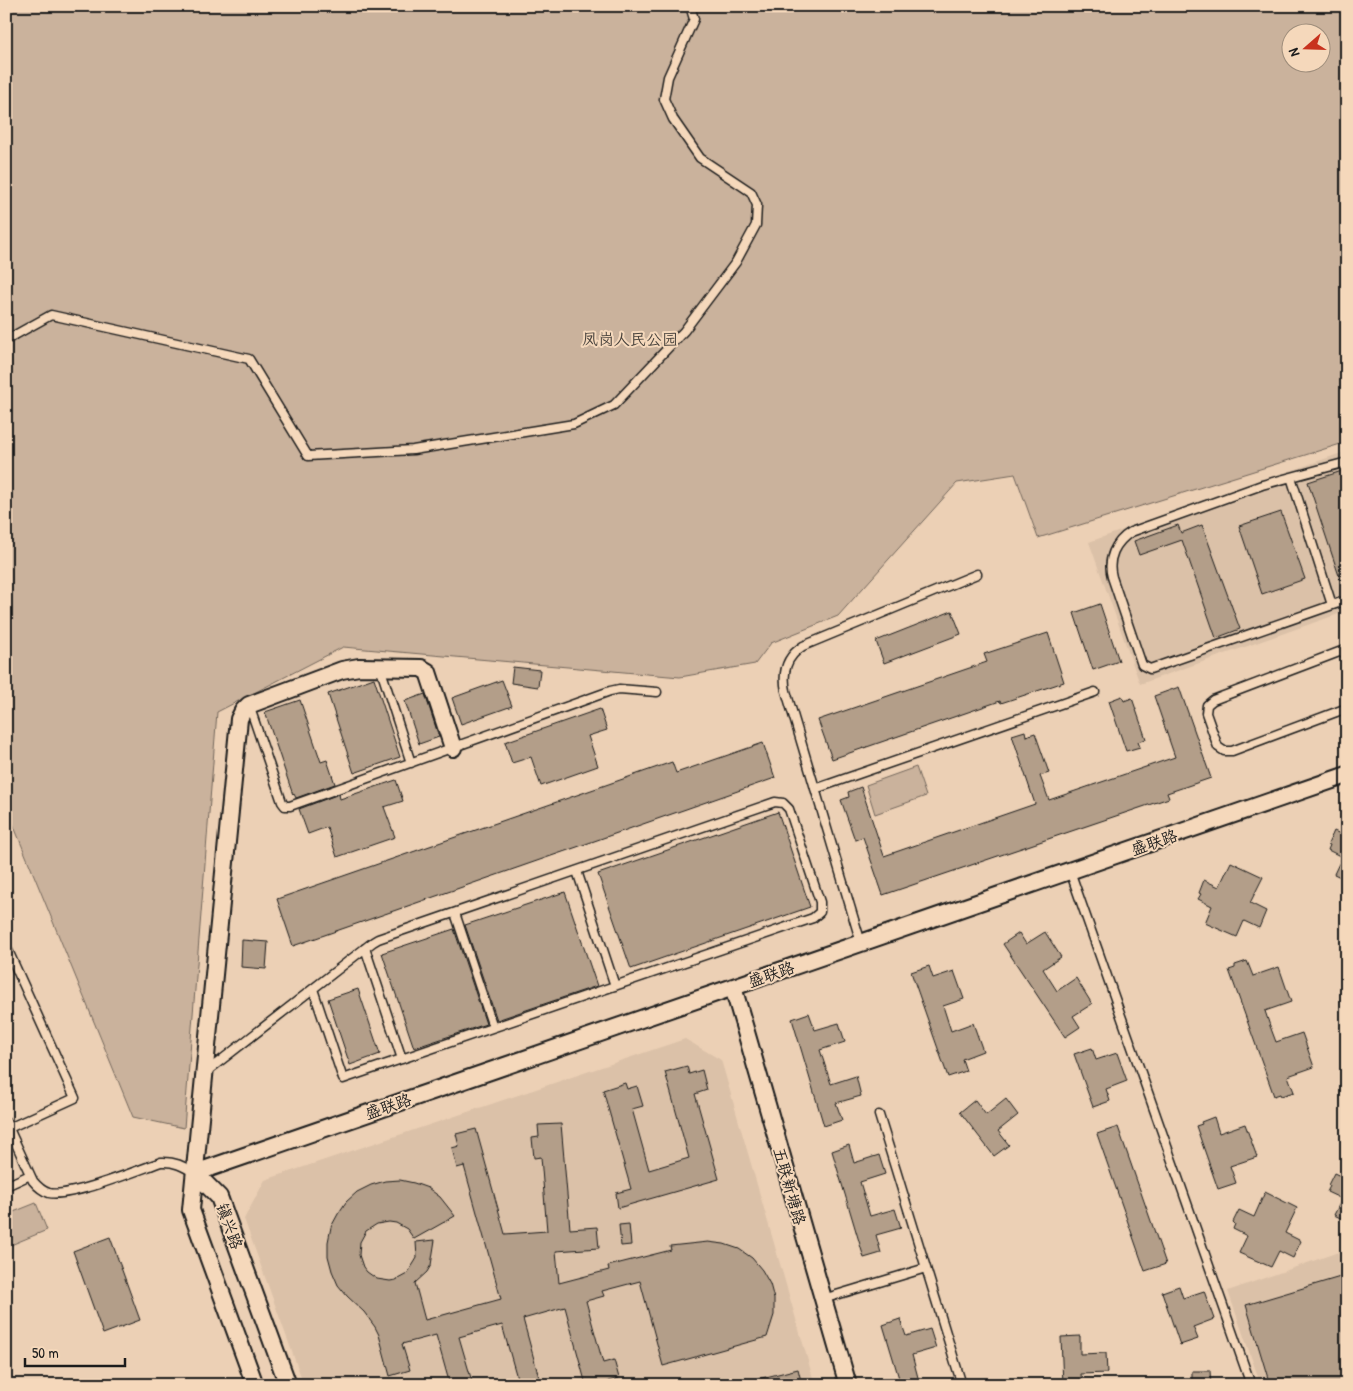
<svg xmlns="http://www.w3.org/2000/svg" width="1353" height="1391" viewBox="0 0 1353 1391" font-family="'Patrick Hand','LXGW WenKai TC',sans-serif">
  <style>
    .built { fill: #dbc1a8 }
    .green { fill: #cab29c; stroke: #73675c; fill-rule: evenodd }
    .building { fill: #b39e89; stroke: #1c1c1c }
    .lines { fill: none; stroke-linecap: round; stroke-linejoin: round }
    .service-casing { stroke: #1c1c1c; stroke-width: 11 }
    .minor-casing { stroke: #1c1c1c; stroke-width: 20 }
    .service { stroke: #f5d8bb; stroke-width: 8 }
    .minor { stroke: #f5d8bb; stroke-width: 16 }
    .labels { text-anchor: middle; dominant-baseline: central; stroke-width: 4; stroke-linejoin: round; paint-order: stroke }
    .park-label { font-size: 16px; fill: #48423c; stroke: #f5d8bb }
    .street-label { font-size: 16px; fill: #1c1c1c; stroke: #f5d8bb }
  </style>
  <rect width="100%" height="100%" fill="#ecd0b5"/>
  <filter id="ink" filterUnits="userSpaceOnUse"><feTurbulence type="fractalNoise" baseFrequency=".02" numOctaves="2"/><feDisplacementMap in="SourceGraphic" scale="10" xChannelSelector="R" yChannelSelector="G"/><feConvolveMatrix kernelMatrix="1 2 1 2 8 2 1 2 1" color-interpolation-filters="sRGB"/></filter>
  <g filter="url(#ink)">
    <path class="built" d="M1347 451V611L1140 684 1089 542Z
      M685 1039 721 1060 815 1385H304L244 1219 265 1180Z
      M1347 1249V1385H1261L1228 1291Z"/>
    <path class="green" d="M6 6H1347V442L1038 538 1015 474 957 483 838 616 771 643 755 664 680 677 343 647 217 712 184 1128 133 1117 6 807ZM1290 32H1320V62H1290Z
      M916 767 926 796 875 814 866 785Z
      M36 1203 47 1230 6 1247V1215Z"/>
    <path class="building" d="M1345 470 1347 476V594H1345L1308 482Z
      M1281 512 1305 579 1262 594 1239 526Z
      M1178 525 1181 533 1202 525 1240 629 1216 638 1182 540 1139 555 1134 541Z
      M1100 604 1119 661 1093 670 1074 613Z
      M952 611 961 634 884 663 876 641Z
      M1048 633 1064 682 1001 703 1000 701 832 759 818 720 987 662 984 654Z
      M513 667 540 670 538 687 511 683Z
      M374 678 400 757 354 773 328 694Z
      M502 680 512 706 461 724 452 698Z
      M1179 687 1211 778 1167 793 1169 798 883 895 863 837 855 840 841 800 849 797 848 792 861 787 884 856 1035 804 1012 735 1025 731 1026 736 1035 733 1049 773 1040 776 1049 800 1175 757 1154 696Z
      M425 694 439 737 419 744 405 701Z
      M1122 696 1124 701 1132 698 1146 739 1138 742 1140 747 1126 751 1109 701Z
      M300 700 321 762 327 760 335 784 296 798 294 794 293 795 265 712Z
      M600 709 607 730 588 736 598 766 541 786 531 757 512 763 505 742Z
      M763 743 775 778 293 946 277 899 672 762 676 773Z
      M396 780 403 801 384 807 395 837 337 857 327 827 308 834 299 809 339 794 340 799Z
      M778 812 810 907 631 969 598 874Z
      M1334 831 1347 837V880L1334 874 1342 857 1328 850 1330 845 1328 844Z
      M1231 862 1263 877 1250 903 1266 911 1259 928 1244 921 1237 937 1205 923 1212 906 1198 899 1201 894 1199 893 1204 880 1219 887Z
      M565 892 597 986 497 1020 465 925Z
      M454 929 486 1024 414 1048 382 953Z
      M1045 932 1061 957 1043 969 1057 991 1076 978 1092 1004 1073 1016 1080 1027 1065 1037 1003 944 1019 933 1026 944Z
      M242 940 268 942 266 969 241 967Z
      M1247 961 1253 976 1279 967 1291 1002 1265 1011 1270 1026 1276 1042 1302 1033 1314 1067 1288 1076 1294 1092 1281 1096 1280 1094 1274 1096 1229 970 1235 968V965Z
      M929 966 933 978 954 971 964 999 943 1006 951 1031 973 1023 983 1051 962 1059 966 1071 948 1077 911 972Z
      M358 989 380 1054 350 1065 328 999Z
      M809 1013 815 1030 839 1023 845 1042 820 1050 831 1084 856 1076 861 1096 836 1103 842 1120 824 1126 792 1019Z
      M1092 1048 1096 1060 1117 1053 1127 1081 1106 1089 1110 1101 1093 1107 1074 1054Z
      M687 1066 689 1074 702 1070 707 1090 695 1094 719 1179 618 1208 616 1193 631 1189 603 1090 625 1083 627 1089 637 1086 643 1106 632 1109 649 1170 689 1158 665 1072Z
      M1006 1099 1018 1115 998 1131 1009 1145 994 1156 960 1112 975 1100 986 1115Z
      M1214 1117 1219 1133 1245 1124 1257 1157 1230 1166 1236 1183 1218 1189 1196 1126 1202 1124 1201 1122Z
      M561 1124 570 1229 597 1227 599 1248 556 1251 559 1283 609 1270 608 1266 671 1250 670 1246 708 1242 724 1244 739 1249 752 1258 762 1270 770 1284 774 1299V1315L767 1337 663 1366 640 1281 602 1291 604 1296 586 1301 603 1363 614 1360 619 1378 608 1381 609 1385H586L565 1307 523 1319 541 1385H519L502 1325 459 1337 473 1385H450L436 1335 402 1344 410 1370 390 1376 379 1335 375 1327 364 1312 347 1296 338 1285 332 1271 328 1256V1242L331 1227 338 1214 346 1202 357 1192 371 1185 385 1181 400 1180 414 1183 428 1188 440 1197 455 1216 414 1239 407 1229 396 1223 389 1222 377 1224 366 1231 360 1242 359 1255 363 1267 367 1272 377 1279 390 1281 396 1280 407 1274 414 1263 417 1258 416 1242 435 1240 431 1265 427 1272 415 1283 425 1320 501 1299 464 1166 457 1168 452 1148 459 1146 456 1134 476 1129 505 1234 547 1231 541 1157 534 1158 532 1138 539 1137 538 1125Z
      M1118 1127 1166 1264 1145 1271 1097 1134Z
      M849 1145 854 1163 879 1155 885 1174 860 1182 870 1216 895 1209 901 1228 876 1235 881 1253 864 1258 832 1151Z
      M1334 1173 1347 1179V1221L1334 1215 1342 1199 1327 1192 1330 1186 1328 1185Z
      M1265 1192 1297 1208 1285 1233 1301 1241 1293 1258 1279 1251 1271 1267 1239 1253 1247 1236 1233 1229 1235 1224 1233 1222 1239 1210 1254 1217Z
      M629 1224 631 1245 621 1246 619 1225Z
      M110 1237 140 1320 103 1334 73 1251Z
      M1347 1275V1385H1270L1246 1305Z
      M1179 1286 1183 1298 1204 1291 1214 1319 1193 1327 1198 1339 1180 1345 1162 1292Z
      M900 1319 906 1336 930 1329 936 1348 912 1355 920 1385H901L883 1325Z
      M1080 1336V1354L1106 1353 1107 1373 1081 1374 1082 1385H1063L1061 1337Z
      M798 1369 802 1385H751L750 1381Z
      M1192 1371H1210L1211 1385H1192Z"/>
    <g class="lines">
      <defs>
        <path id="service" d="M6 340 51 315 249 359 308 456 413 450 574 424 614 405 684 331 736 262 756 225 757 205 751 192 700 158 673 119 664 99 668 77 694 19 690 6
          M1347 462 1262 485 1131 532C1115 542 1107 559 1112 577L1142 665 1150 669 1347 600
          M1291 477 1332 605
          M1347 649 1213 700 1207 705 1206 713 1218 747 1224 751H1232L1347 708
          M380 667 411 763
          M249 705 282 802 285 806H290L610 691 619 689 657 692
          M815 789 1095 692
          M577 871 615 986
          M1070 871 1251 1385
          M455 913 493 1027
          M861 943 786 691C782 672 786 657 803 646L977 574
          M6 946 75 1098 9 1128
          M365 948 402 1059
          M206 1072 373 942 378 939 775 802 783 803 789 809 820 902V912L813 918 343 1079 313 989
          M879 1115 962 1385
          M6 1122 33 1181C38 1187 42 1191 49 1193 70 1198 138 1170 161 1162 174 1161 183 1166 195 1173
          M6 1186 30 1175
          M823 1299 926 1268"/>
        <path id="minor" d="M733 987 848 1385
          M195 1173 1347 775
          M195 1173 219 1197 288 1385
          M255 1385 191 1210 239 719 243 711 249 705 342 670 359 667 421 668 428 672 453 748"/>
      </defs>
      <use href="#service" class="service-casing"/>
      <use href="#minor" class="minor-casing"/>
      <use href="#service" class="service"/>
      <use href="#minor" class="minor"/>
    </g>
  </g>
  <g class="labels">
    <g class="park-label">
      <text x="630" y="339">凤岗人民公园</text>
    </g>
    <g class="street-label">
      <text transform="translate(1154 842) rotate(-19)">盛联路</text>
      <text transform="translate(771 974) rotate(-19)">盛联路</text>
      <text transform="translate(388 1106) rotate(-19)">盛联路</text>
      <text transform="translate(790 1186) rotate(74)">五联新塘路</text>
      <text transform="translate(230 1226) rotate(70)">镇兴路</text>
    </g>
  </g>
  <rect width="1353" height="1391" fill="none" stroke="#f5d8bb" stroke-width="25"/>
  <rect x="12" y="12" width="1328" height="1366" fill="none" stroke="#1c1c1c" stroke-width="2" filter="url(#ink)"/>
  <g transform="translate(1306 48) rotate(250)"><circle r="24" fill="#f5d8bb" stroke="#9e8d7b"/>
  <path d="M0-4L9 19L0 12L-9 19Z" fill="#c8321e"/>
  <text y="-8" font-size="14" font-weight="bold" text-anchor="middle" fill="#1c1c1c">N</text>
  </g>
  <path d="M25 1358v8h100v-8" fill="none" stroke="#1c1c1c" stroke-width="2.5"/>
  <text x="32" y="1358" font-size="15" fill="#1c1c1c" stroke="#f5d8bb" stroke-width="4" paint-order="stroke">50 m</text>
</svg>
